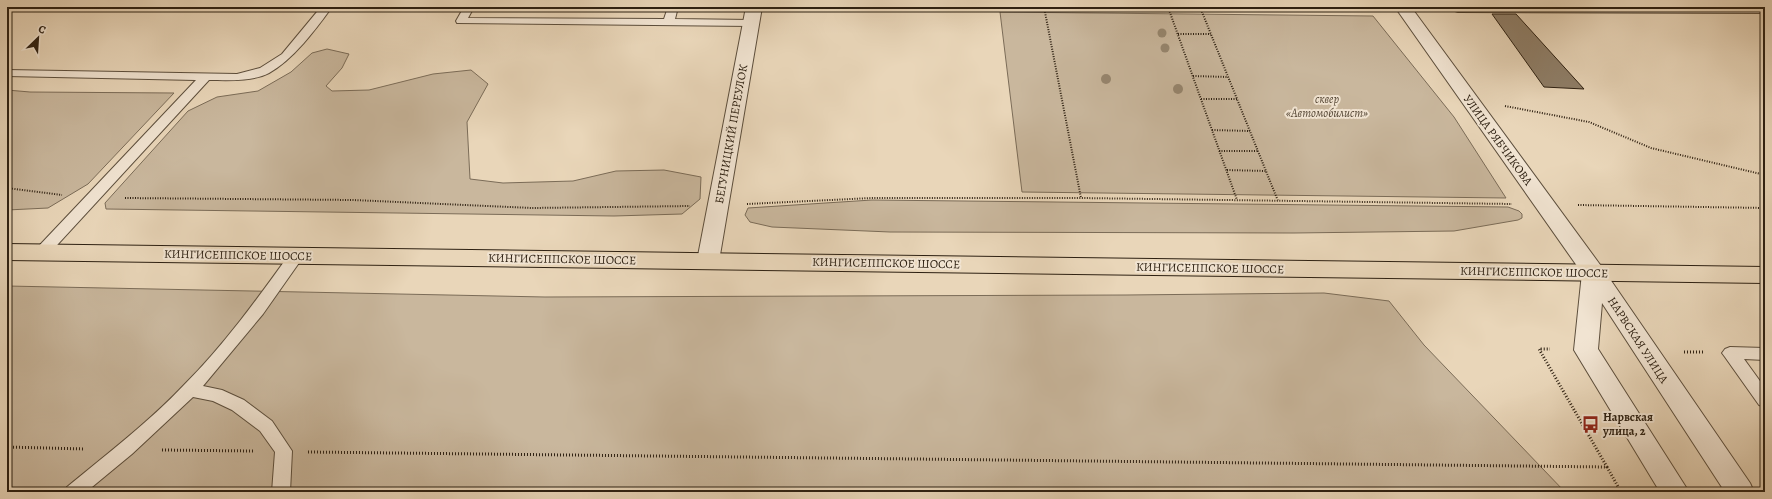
<svg xmlns="http://www.w3.org/2000/svg" width="1772" height="499" viewBox="0 0 1772 499" font-family="Alegreya,serif">
  <style>
    .green { fill: #c9b79d; stroke: #7b6c58 }
    .building { fill: #8f7f69; stroke: #2d2012 }
    .lines { fill: none; stroke-linecap: round; stroke-linejoin: round }
    .service-casing { stroke: #5c4e3c; stroke-width: 2 }
    .minor-casing { stroke: #5c4e3c; stroke-width: 2 }
    .primary-casing { stroke: #2d2012; stroke-width: 2 }
    .path-far1 { stroke: #2d2012; stroke-width: 2; stroke-dasharray: 1 1.5; stroke-linecap: butt }
    .path { stroke: #2d2012; stroke-width: 3; stroke-dasharray: 1 2; stroke-linecap: butt }
    .service { fill: #f1e4d2; fill-rule: evenodd }
    .minor { fill: #f1e4d2; fill-rule: evenodd }
    .primary { fill: #e9d6b9; fill-rule: evenodd }
    .tree { fill: #978770 }
    .labels { text-anchor: middle; dominant-baseline: central; stroke-width: 4; stroke-linejoin: round; paint-order: stroke }
    .park-label { font-size: 12px; font-style: italic; fill: #544635; stroke: #f1e4d2 }
    .street-label { font-size: 12px; fill: #2d2012; stroke: #f1e4d2 }
    .poi-label { font-size: 12px; font-weight: bold; fill: #2d2012; stroke: #f1e4d2; text-anchor: start }
  </style>
  <rect width="100%" height="100%" fill="#e9d6b9"/>
  <filter id="stains"><feTurbulence type="fractalNoise" baseFrequency=".005" numOctaves="4"/><feColorMatrix values="0 0 0 0 .2 0 0 0 0 .09 0 0 0 0 .02 0 0 0 .5 -.17"/></filter>
  <radialGradient id="worn" r=".72"><stop offset=".6" stop-color="#630" stop-opacity="0"/><stop offset="1" stop-color="#630" stop-opacity=".3"/></radialGradient>
  <path class="green" d="M1000 12 1373 16 1454 117 1506 198 1022 192Z
    M327 49 349 54 342 68 326 86 332 91 369 90 433 74 471 70 488 84 467 122 470 179 503 183 573 181 616 171 664 170 701 177 700 199 682 214 614 216 106 209 105 203 188 111 217 97 258 91 291 72 312 53Z
    M7 90 30 92 174 93 88 184 48 208 7 210Z
    M872 200 1508 207 1519 211 1522 214V218L1518 220 1454 231 1294 233 890 232 772 227 750 222 745 215 748 208Z
    M7 286 545 297 1126 295 1324 293 1389 301 1424 345 1565 492H7Z"/>
  <path class="building" d="M1492 14H1516L1584 89 1544 87Z"/>
  <g class="lines">
    <defs>
      <path id="service" d="M321 7H332C316 29 293 60 269 73 252 82 227 80 209 80L47 256 42 257 37 256 35 252 37 248 196 80 7 76V70L237 74 260 68 282 54Z
        M464 7H474L468 18 664 19 668 7H678L675 19 751 20 756 23 751 26 457 23 456 21Z
        M296 251 301 252 303 256 301 260 263 314 203 386 222 390 244 400 272 421 292 451 290 492H272L275 452 260 431 232 410 213 401 193 397 132 454 86 492H64L67 487C107 454 149 422 184 385 224 345 258 298 291 252Z
        M1730 347 1765 348V360L1744 359 1765 388V407L1759 405 1725 357 1722 353 1725 349Z"/>
      <path id="minor" d="M746 7H762L719 261 716 267 708 269 700 267 697 261Z
        M1395 7H1411L1601 266 1750 483 1754 492H1725L1602 303 1598 349 1689 492H1660L1574 350 1582 273Z
        M1450 7H1765V13L1458 12 1452 10Z"/>
      <path id="primary" d="M7 244 1765 267V283L7 260Z"/>
    </defs>
    <use href="#service" class="service-casing"/>
    <use href="#minor" class="minor-casing"/>
    <use href="#primary" class="primary-casing"/>
    <path class="path-far1" d="M1044 7 1081 198
      M1168 7 1237 200
      M1200 7 1278 201
      M1178 34H1211
      M1193 76 1228 77
      M1201 99H1237
      M1505 106 1589 122 1651 148 1765 175
      M1212 130 1250 131
      M1219 151H1258
      M1227 170 1266 171
      M7 188 62 195
      M125 198 353 200 532 208 690 206
      M747 204 872 198H1081L1512 204
      M1578 205 1765 208"/>
    <path class="path" d="M1684 352H1705
      M7 447 85 449
      M162 450 253 451
      M308 452 1607 467 1539 349H1550
      M1607 467 1621 492"/>
    <use href="#service" class="service"/>
    <use href="#minor" class="minor"/>
    <use href="#primary" class="primary"/>
  </g>
  <g class="tree">
    <circle cx="1162" cy="33" r="4.5"/>
    <circle cx="1165" cy="48" r="4.5"/>
    <circle cx="1106" cy="79" r="5"/>
    <circle cx="1178" cy="89" r="5"/>
  </g>
  <defs>
    <symbol id="bus-bare" viewBox="-9 -9 18 18"><path d="M-5-6H5V4H4V6H2V4H-2V6H-4V4H-5ZM-3.5-4V0h7V-4ZM-3.5 1.2v1.5H-2V1.2ZM2 1.2v1.5H3.5V1.2Z" fill="#8f2418" stroke="#f1e4d2" stroke-width="2.5" paint-order="stroke"/></symbol>
  </defs>
  <g fill-rule="evenodd">
    <use href="#bus-bare" x="1578" y="412" width="25" height="25"/>
  </g>
  <g class="labels">
    <g class="park-label">
      <text x="1327" y="99">сквер<tspan x="1327" dy="14">«Автомобилист»</tspan></text>
    </g>
    <g class="street-label">
      <text transform="translate(731 134) rotate(-80)">БЕГУНИЦКИЙ ПЕРЕУЛОК</text>
      <text transform="translate(1498 140) rotate(54)">УЛИЦА РЯБЧИКОВА</text>
      <text transform="translate(238 255) rotate(1)">КИНГИСЕППСКОЕ ШОССЕ</text>
      <text transform="translate(562 259) rotate(1)">КИНГИСЕППСКОЕ ШОССЕ</text>
      <text transform="translate(886 263) rotate(1)">КИНГИСЕППСКОЕ ШОССЕ</text>
      <text transform="translate(1210 268) rotate(1)">КИНГИСЕППСКОЕ ШОССЕ</text>
      <text transform="translate(1534 272) rotate(1)">КИНГИСЕППСКОЕ ШОССЕ</text>
      <text transform="translate(1638 340) rotate(57)">НАРВСКАЯ УЛИЦА</text>
    </g>
    <g class="poi-label">
      <text x="1603" y="417">Нарвская<tspan x="1603" dy="14">улица, 2</tspan></text>
    </g>
  </g>
  <rect width="1772" height="499" fill="none" stroke="#e9d6b9" stroke-width="24"/>
  <rect x="8" y="8" width="1756" height="483" fill="none" stroke="#2d2012" stroke-width="2"/>
  <rect x="12" y="12" width="1748" height="475" fill="none" stroke="#2d2012"/>
  <g transform="translate(38 38) rotate(25)" stroke="#f1e4d2" stroke-width="3" paint-order="stroke">
  <path d="M0-3L7 15L0 10L-7 15Z" fill="#2d2012"/>
  <text y="-6" font-size="11" font-weight="bold" text-anchor="middle" fill="#2d2012">С</text>
  </g>
  <rect width="100%" height="100%" filter="url(#stains)"/>
  <rect width="100%" height="100%" fill="url(#worn)"/>
</svg>
